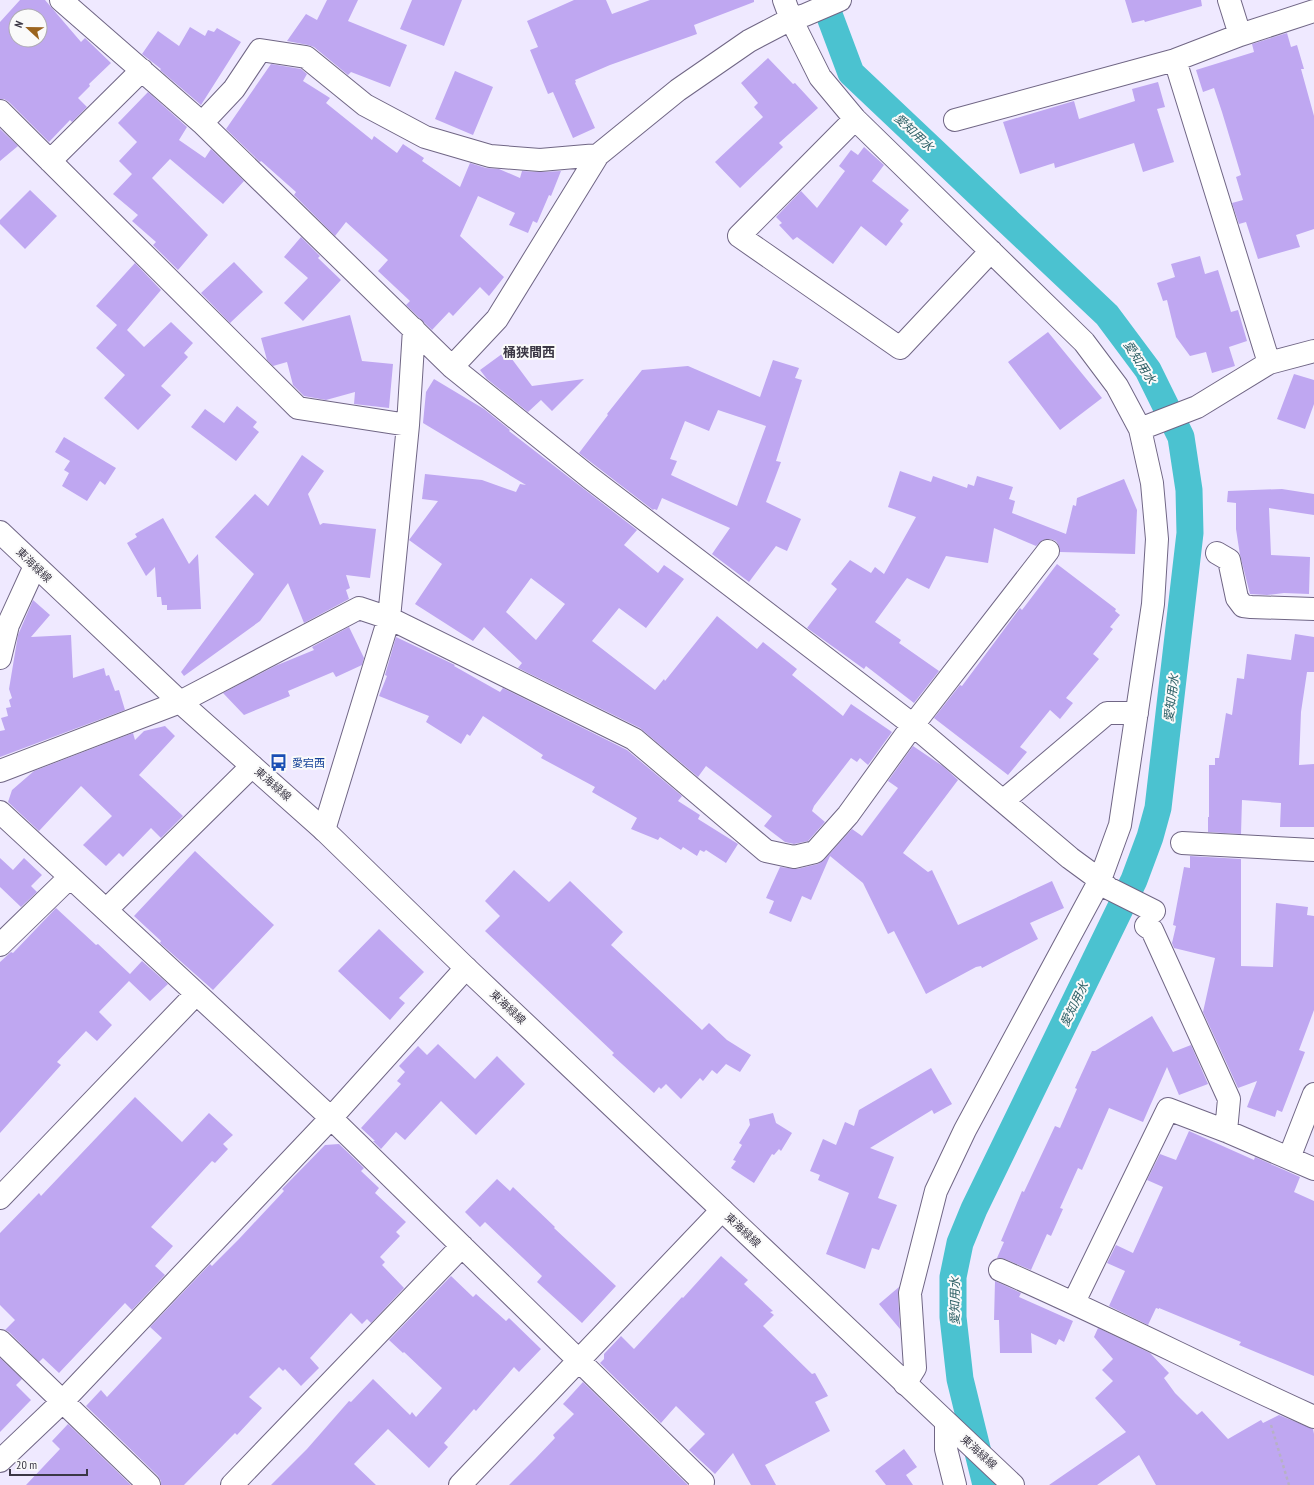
<svg xmlns="http://www.w3.org/2000/svg" width="1314" height="1485" viewBox="0 0 1314 1485" font-family="'PT Sans Narrow','Noto Sans JP',sans-serif">
  <style>
    .lines { fill: none; stroke-linecap: round; stroke-linejoin: round }
    .canal { stroke: #4bc2d0; stroke-width: 27 }
    .building { fill: #bfa7f1; fill-rule: evenodd }
    .minor-casing { stroke: #706685; stroke-width: 24 }
    .major-casing { stroke: #706685; stroke-width: 24 }
    .path { stroke: #b7b1c5; stroke-width: 2.5; stroke-dasharray: 3 3; stroke-linecap: butt }
    .minor { stroke: #fff; stroke-width: 22 }
    .major { stroke: #fff; stroke-width: 22 }
    .labels { text-anchor: middle; dominant-baseline: central; stroke-width: 4; stroke-linejoin: round; paint-order: stroke }
    .street-label { font-size: 11px; fill: #3b3745; stroke: #fafafa }
    .transit-label { font-size: 11px; fill: #164399; stroke: #fafafa; text-anchor: start }
    .water-label { font-size: 12px; font-style: italic; fill: #2d5f65; stroke: #fafafa }
    .quarter-label { font-size: 13px; font-weight: bold; fill: #3b3745; stroke: #fafafa }
  </style>
  <rect width="100%" height="100%" fill="#efe9ff"/>
  <g class="lines">
    <path class="canal" d="M826 0 830 17 851 73 1107 315 1148 370 1181 437 1189 490 1190 533 1158 808 1150 837 1134 880 974 1209 960 1243 953 1277V1317L960 1379 986 1485"/>
  </g>
  <path class="building" d="M20 0H45L81 42 85 38 111 63 89 84 90 86 78 98 87 107 72 122 70 120 49 142 9 102 4 99H0V22ZM16 16H40V40H16Z
    M327 0H358L348 21 407 45 390 87 351 72 348 75 314 47 308 45 287 41 306 14 317 20Z
    M412 0H462L444 46 400 29Z
    M574 0H606L612 14 650 0H754V2L694 25 697 34 610 65 575 80 576 82 575 83 595 128 573 138 553 92 548 94 530 50 538 47 527 21Z
    M1125 0H1201L1202 6 1145 22 1144 20 1132 23Z
    M190 27 205 36 208 30 214 32 217 28 241 42 201 105 160 70 161 69 142 54 158 31 179 46Z
    M1287 33 1291 47 1297 45 1304 69H1301L1314 116V229L1296 235 1300 247 1258 259 1246 222 1239 224 1232 203 1243 200 1236 177 1241 175 1222 112 1214 88 1203 92 1196 70 1254 52 1252 44Z
    M768 58 793 84 795 83 818 108 779 143 783 147 740 188 715 162 763 117 754 107 758 103 741 83Z
    M271 64 301 69 307 74 303 81 330 98 326 103 372 140 374 136 397 153 403 144 424 158 422 161 460 187 470 163 486 168 499 169 520 178 522 171 541 172 561 171 551 196 549 195 537 223 533 221 528 233 509 225 515 213 478 196 460 236 504 277 489 296 480 287 453 316 449 312 432 330 406 305 410 301 378 271 388 260 346 222 335 236 294 195 296 192 261 161 260 162 226 129Z
    M455 71 493 87 473 135 435 119Z
    M1158 82 1165 107 1157 109 1174 162 1143 172 1134 143 1055 168 1054 163 1020 174 1003 122 1074 101 1079 119 1135 101 1132 89Z
    M148 92 187 127 179 140 205 158 211 149 244 181 223 204 170 159 152 178 208 235 178 270 153 245 156 242 132 221 138 215 113 194 132 174 119 161 137 142 118 123Z
    M0 129 18 146 0 161Z
    M864 147 884 165 872 181 909 210 900 221 903 224 886 246 861 226 833 264 797 237 793 240 779 225 782 223 776 217 801 191 817 208 845 171 839 166 851 150 858 155Z
    M30 190 57 216 25 249 0 224V220Z
    M301 237 320 256 318 258 341 280 303 321 284 303 308 278 284 257Z
    M1200 256 1205 274 1218 270 1231 312 1238 310 1247 341 1229 347 1235 366 1212 373 1206 352 1190 356 1176 337 1167 300 1163 301 1157 283 1175 277 1171 264Z
    M234 262 263 292 230 323 201 293Z
    M135 263 161 290 127 330 144 347 171 322 193 343 184 353 188 357 161 386 171 395 138 430 104 398 125 375 96 348 117 325 96 306Z
    M350 315 362 361 393 364 389 408 354 404 355 392 326 400 304 396 293 385 287 362 273 366 267 360 261 338Z
    M1048 332 1102 398 1060 430 1008 362Z
    M506 351 532 386 584 379 552 411 541 400 528 412 487 379 480 370Z
    M773 360 799 368 795 378 802 380 776 461 781 462 766 502 801 519 787 551 776 546 749 582 712 554 730 528 662 498 657 510 654 509 653 510 579 453 608 415 607 414 642 370 688 366 760 397ZM718 410 766 426 737 506 671 475 677 461 670 459 685 421 709 431Z
    M1294 374 1314 380V404L1305 429 1277 419Z
    M434 379 484 409 510 430 509 431 637 530 624 545 658 573 664 565 684 579 646 628 619 608 592 641 655 690 664 679 665 681 717 616 757 649 763 642 797 669 792 675 843 716 851 704 892 732 868 765 860 758 857 762 851 758 814 806 812 811 825 822 808 841 794 844 785 842 764 826 772 816 706 766 698 777 640 728 518 668 522 663 484 627 473 641 415 604 442 564 409 540 438 501 422 499 425 474 482 480 516 492 520 484 526 485 423 423 426 392ZM531 578 565 604 536 640 506 612Z
    M237 406 257 422 253 427 259 432 236 461 191 427 205 409 224 423Z
    M64 437 116 468 105 485 100 481 87 501 62 486 69 473 64 470 70 461 55 452Z
    M302 455 324 471 308 494 320 525 323 523 376 529 370 578 346 575 350 588 346 590 349 599 304 623 288 583 260 621 184 676 181 672 254 574 215 537 255 494 268 506Z
    M900 471 931 482 933 476 967 488 968 484 974 486 977 476 1013 487 1009 499 1015 501 1012 513 1066 534 1073 505 1076 506 1077 498 1124 479 1137 510 1135 554 1060 552 1059 546 1056 541 1050 539 1043 540 1036 546 994 528 988 563 946 556 929 589 907 578 875 622 901 640 899 643 939 671 914 703 866 666 864 669 807 628 837 589 831 584 850 560 871 573 875 567 884 574 916 517 888 507Z
    M1282 489 1314 494V515L1269 508 1271 555 1310 557 1309 594 1284 593 1267 595 1250 594 1240 555 1236 529V503L1227 502 1228 491Z
    M163 518 189 564 198 554 201 609 167 610V605H162L161 597H157L155 567 146 576 127 543 137 537 135 534Z
    M1057 564 1116 609 1115 611 1120 615 1110 627 1113 629 1093 654 1099 659 1066 698 1073 703 1060 719 1050 710 1020 747 1027 752 1008 775 934 718 960 685 962 686 1020 608 1022 610Z
    M33 600 50 615 31 637 71 635 73 678 104 668 106 676 109 675 115 691 119 690 125 710 0 757V731L5 730 1 718 8 716 6 708 11 707 9 700 12 698 9 689 18 635Z
    M349 627 364 658 362 665 336 677 333 672 288 691 290 696 244 715 223 693 275 666 314 650 312 647Z
    M1295 634 1314 637V672H1307L1301 712 1299 765 1314 764V827H1280L1281 803 1242 800 1241 834 1208 832V817H1209V765H1215V758H1219L1226 713 1232 715 1237 678 1244 679 1247 654 1291 660Z
    M396 637 455 665 454 666 500 692 503 688 627 750 682 796 678 801 700 815 698 819 738 844 726 863 706 850 704 852 700 850 697 856 683 847 681 850 660 837 658 840 631 829 637 818 592 792 595 787 541 758 543 755 483 716 470 736 467 734 461 744 426 722 429 716 379 696 387 676 385 675Z
    M165 726 175 736 139 775 183 816 161 838 151 828 123 857 119 853 106 866 83 845 112 816 81 786 39 831 8 802 12 790 34 771 133 733 135 740 144 731Z
    M913 746 944 767 958 780 903 853 928 872 932 870 958 925 1052 881 1064 908 1030 923 1038 939 982 968 981 966 976 967 926 994 894 931 888 934 863 883 830 856 811 900 802 896 791 922 769 913 774 901 766 898 780 867 797 869 818 864 824 860 852 829 862 836 898 788 888 781Z
    M195 851 274 925 213 990 160 943 161 941 134 916Z
    M1190 856 1241 859V966L1273 967 1276 903 1308 907 1307 915 1314 916V1010L1299 1050 1305 1052 1282 1112 1277 1110 1275 1117 1247 1107 1257 1081 1238 1088 1203 1012 1215 958 1174 948 1172 943 1176 926 1173 925 1184 867 1190 868Z
    M0 858 13 870 24 858 42 875 31 886 37 892 21 907 0 887Z
    M514 870 549 902 570 881 623 932 611 945 702 1030 709 1023 727 1040 751 1055 740 1072 726 1064 717 1074 712 1070 703 1081 700 1078 681 1099 666 1084 661 1089 659 1087 654 1093 612 1055 614 1053 485 931 500 916 485 901Z
    M56 908 96 945 98 944 130 974 142 961 168 984 150 1001 129 981 99 1012 112 1025 97 1041 86 1031 57 1062 61 1065 0 1133V962L11 952 13 953Z
    M379 929 424 972 399 998 405 1003 390 1020 338 971Z
    M1152 1016 1173 1052 1191 1045 1208 1084 1179 1095 1167 1067 1143 1122 1109 1108 1082 1170 1078 1168 1060 1208 1063 1209 1051 1236 1047 1234 1031 1270 1005 1259 997 1258 1004 1242 1001 1241 1022 1191 1024 1192 1055 1126 1060 1128 1077 1089 1075 1088 1092 1051H1095Z
    M438 1044 475 1079 497 1056 525 1084 476 1135 441 1101 405 1140 396 1132 381 1149 373 1141H375L361 1128 401 1084 397 1081 405 1072 399 1066 418 1046 427 1055Z
    M931 1068 952 1104 934 1114 932 1110 870 1148 894 1157 878 1198 897 1205 879 1250 872 1248 865 1269 826 1254 849 1193 818 1180 820 1175 810 1171 823 1139 836 1145 845 1122 854 1126 859 1110Z
    M135 1097 182 1142 209 1113 233 1135 223 1144 228 1149 215 1163 212 1161 151 1227 173 1246 155 1266 165 1275 132 1310 125 1303 59 1373 43 1358 39 1362 9 1332 5 1330 15 1320 0 1305V1233L39 1193 41 1196Z
    M773 1113 776 1123 792 1133 781 1151 779 1149 774 1155 772 1154 754 1183 731 1168 736 1161 733 1160 742 1145 739 1143 750 1125 749 1119Z
    M1189 1131 1254 1160 1255 1157 1300 1177 1294 1192 1314 1201V1376L1239 1345 1241 1342 1159 1308V1309L1156 1308 1148 1325 1109 1306 1125 1271 1107 1263 1116 1245 1133 1253 1163 1187 1147 1180 1160 1154 1176 1160Z
    M339 1144 364 1168 361 1171 379 1188 375 1193 406 1222 396 1232 400 1236 380 1257 385 1262 382 1265 404 1288 371 1323 367 1319 362 1324 351 1313 310 1358 319 1368 301 1386 285 1369 283 1371 279 1367 249 1397 262 1408 237 1435 235 1433 184 1485H161V1481L158 1476 86 1406 101 1390 107 1397 162 1338 150 1327 210 1264 212 1266 239 1239 284 1191 282 1189 325 1145Z
    M497 1179 510 1191 513 1187 555 1227 554 1228 616 1286 582 1323 537 1282 542 1276 485 1222 480 1227 465 1212Z
    M721 1256 748 1280 744 1284 773 1311 770 1312 774 1315 763 1326 812 1374 815 1373 828 1396 815 1402 830 1431 765 1465 776 1485H751L733 1453 715 1474 689 1450 705 1434 676 1406 661 1423 600 1363 604 1359V1354L621 1336 634 1349 682 1297 683 1298Z
    M451 1276 473 1297 476 1294 506 1321 509 1318 541 1349 519 1372 514 1367 476 1411 474 1409 444 1443 448 1447 429 1468 388 1429 354 1464 376 1485H271L307 1449 349 1401 351 1402 373 1379 410 1415 412 1412 416 1417 442 1388 404 1352 403 1353 389 1340Z
    M995 1281 1021 1293 1019 1297 1073 1321 1064 1342 1059 1339 1056 1345 1031 1333 1032 1353H1000L999 1320H994Z
    M899 1287 898 1294 900 1329 879 1304Z
    M1098 1328 1150 1353 1169 1373 1164 1378 1175 1393 1197 1415 1202 1411 1228 1439 1261 1420 1263 1423 1279 1415 1313 1429 1314 1434V1485H1156L1139 1455 1097 1485H1049L1126 1432 1095 1398 1113 1381 1102 1370 1113 1359 1094 1337Z
    M0 1358 22 1379 16 1385 31 1400 0 1432Z
    M583 1382 688 1485H509L535 1459 555 1438 553 1435 574 1414 563 1404Z
    M68 1424 131 1485H26L60 1449 52 1441Z
    M904 1449 917 1467 906 1475 913 1485H886L875 1471Z"/>
  <g class="lines">
    <defs>
      <path id="minor" d="M61 0 202 123 452 367 589 477 913 725 1070 858 1100 880 1108 888 1154 911
        M784 0 791 19 820 77 855 119 1084 342 1117 386 1140 429 1152 483 1157 539 1153 604 1120 825 1100 880 965 1130 936 1191 910 1293 915 1368 905 1384
        M1229 0 1240 35
        M1175 60 1269 363
        M0 111 298 408 408 425
        M855 119 739 236 900 348 991 251
        M955 120 1175 60 1240 35 1314 11
        M202 123 234 89 260 50 306 57 365 105 425 137 490 156 540 160 598 155
        M50 161 142 70
        M452 367 497 319 598 155 678 90 749 41 791 19 805 15 840 0
        M1140 429 1197 407 1269 363 1314 351
        M1217 553 1229 560 1237 598 1243 606 1251 607 1314 609
        M0 658 8 625 35 566
        M0 771 180 702 359 608 389 618 634 739 766 851 794 857 815 852 848 815 913 725 1048 551
        M1003 801 1107 713H1137
        M0 812 331 1118 703 1482 700 1485
        M324 830 389 618 408 425 414 329
        M1182 843 1314 850
        M106 910 252 766
        M1146 926 1152 930 1229 1099 1226 1131
        M0 945 70 877
        M1289 1158 1314 1094
        M0 1198 196 994
        M1000 1270C1106 1316 1208 1369 1314 1417
        M1074 1302 1168 1109 1226 1131 1314 1169
        M0 1341 149 1485
        M946 1423V1449L955 1485
        M0 1461 62 1402 331 1118 466 968
        M232 1485 462 1246
        M460 1485 722 1210"/>
      <path id="major" d="M0 532 180 702 324 830 466 968 1013 1485"/>
    </defs>
    <use href="#minor" class="minor-casing"/>
    <use href="#major" class="major-casing"/>
    <path class="path" d="M1271 1425 1289 1485"/>
    <use href="#minor" class="minor"/>
    <use href="#major" class="major"/>
  </g>
  <defs>
    <symbol id="bus-bare" viewBox="-9 -9 18 18"><path d="M-5-6H5V4H4V6H2V4H-2V6H-4V4H-5ZM-3.5-4V0h7V-4ZM-3.5 1.2v1.5H-2V1.2ZM2 1.2v1.5H3.5V1.2Z" fill="#1a4fb4" stroke="#fafafa" stroke-width="2.5" paint-order="stroke"/></symbol>
  </defs>
  <g fill-rule="evenodd">
    <use href="#bus-bare" x="266" y="750" width="25" height="25"/>
  </g>
  <g class="labels">
    <g class="street-label">
      <text transform="translate(34 565) rotate(44)">東海緑線</text>
      <text transform="translate(273 784) rotate(41)">東海緑線</text>
      <text transform="translate(508 1007) rotate(43)">東海緑線</text>
      <text transform="translate(743 1230) rotate(43)">東海緑線</text>
      <text transform="translate(979 1452) rotate(42)">東海緑線</text>
    </g>
    <g class="transit-label">
      <text x="292" y="763">愛宕西</text>
    </g>
    <g class="water-label">
      <text transform="translate(914 132) rotate(43)">愛知用水</text>
      <text transform="translate(1140 362) rotate(57)">愛知用水</text>
      <text transform="translate(1171 698) rotate(-83)">愛知用水</text>
      <text transform="translate(1074 1004) rotate(-64)">愛知用水</text>
      <text transform="translate(954 1301) rotate(-90)">愛知用水</text>
    </g>
    <g class="quarter-label">
      <text x="529" y="352">桶狭間西</text>
    </g>
  </g>
  <g transform="translate(28 28) rotate(292)"><circle r="19" fill="#fafafa" stroke="#aeacb2"/>
  <path d="M0-3L7 15L0 10L-7 15Z" fill="#9b641e"/>
  <text y="-6" font-size="11" font-weight="bold" text-anchor="middle" fill="#3b3745">N</text>
  </g>
  <path d="M10 1469v6h77v-6" fill="none" stroke="#3b3745" stroke-width="2"/>
  <text x="16" y="1469" font-size="12" fill="#3b3745" stroke="#fafafa" stroke-width="3" paint-order="stroke">20 m</text>
</svg>
